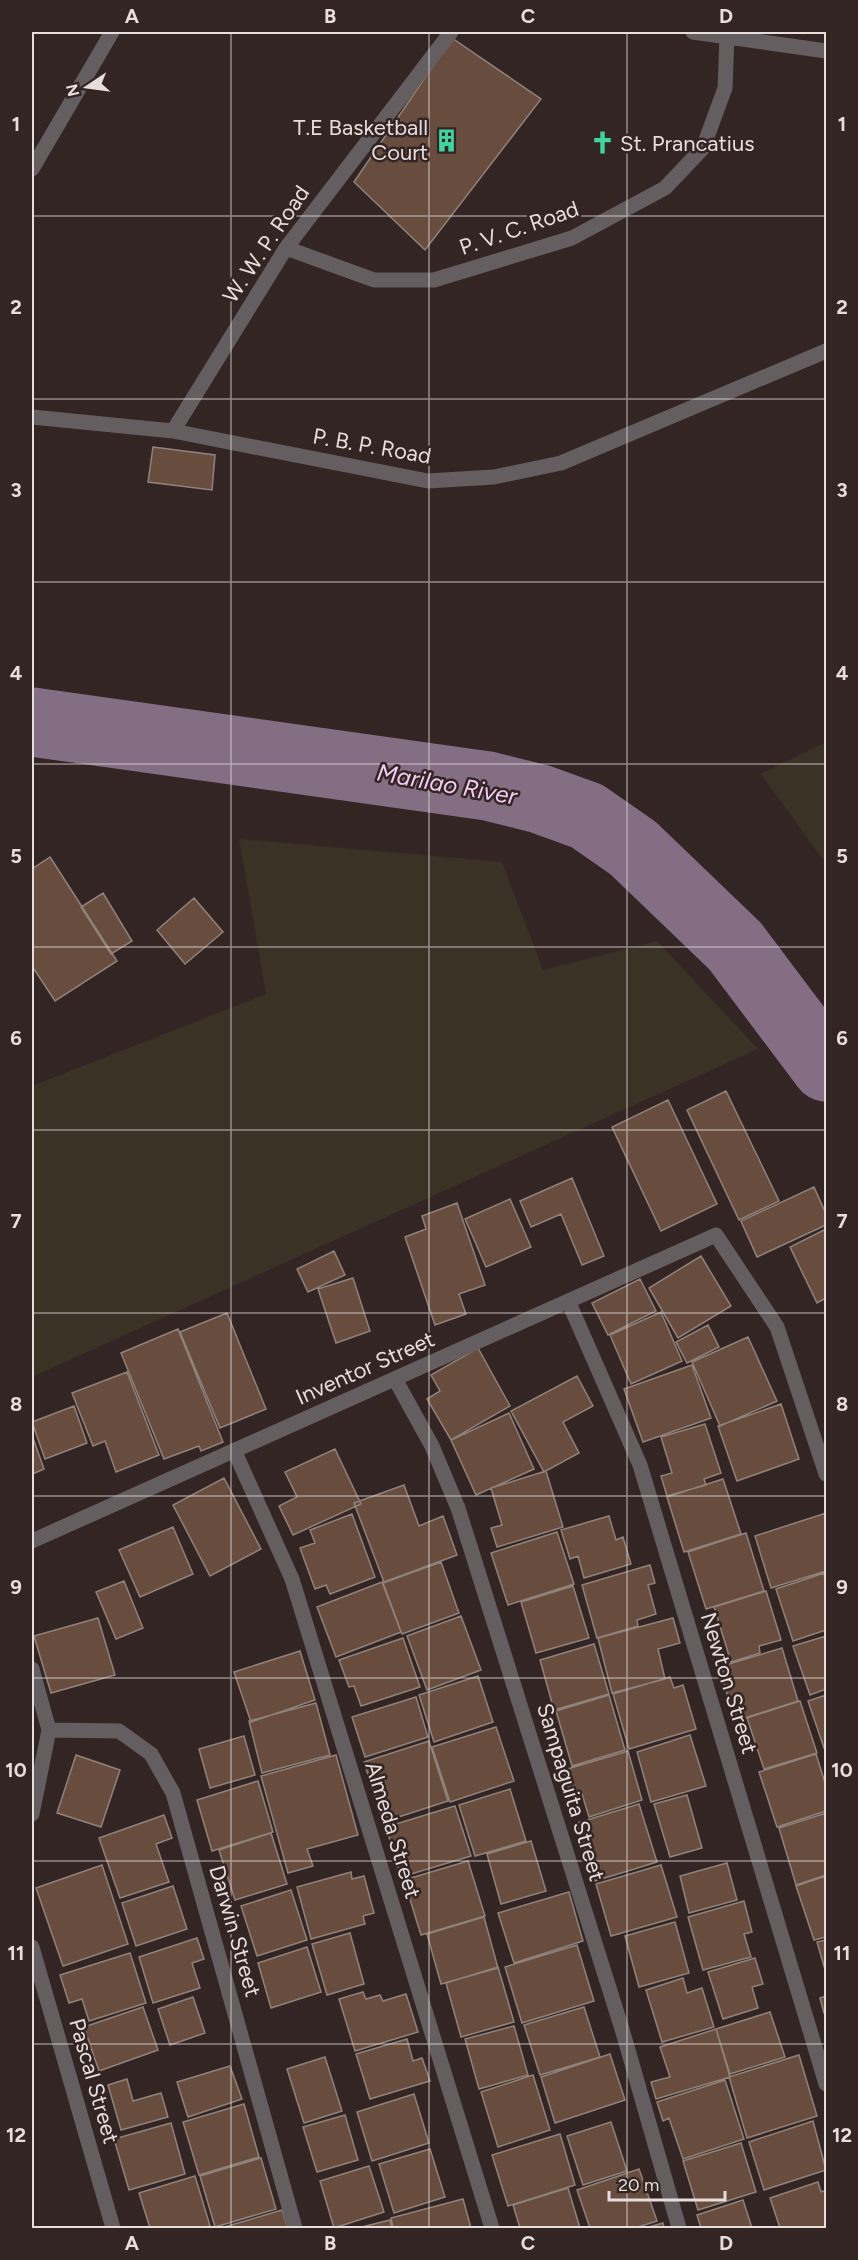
<svg xmlns="http://www.w3.org/2000/svg" width="858" height="2260" viewBox="0 0 858 2260" font-family="Figtree,sans-serif">
  <style>
    .green { fill: #3a3224 }
    .lines { fill: none; stroke-linecap: round; stroke-linejoin: round }
    .river { stroke: #846e84; stroke-width: 69 }
    .building { fill: #684d3e; stroke: #90827a; stroke-width: 1.5 }
    .minor { stroke: #655e60; stroke-width: 15 }
    .grid { fill: none; stroke: #e6dddc; stroke-width: 1.5; stroke-opacity: 0.55 }
    .labels { text-anchor: middle; dominant-baseline: central; stroke-width: 5; stroke-linejoin: round; paint-order: stroke }
    .poi-label { font-size: 22px; fill: #e6dddc; stroke: #332524; text-anchor: end }
    .street-label { font-size: 22px; fill: #e6dddc; stroke: #332524 }
    .water-label { font-size: 24px; font-style: italic; fill: #f4caf4; stroke: #332524 }
    .neatline { fill: none; stroke: #e6dddc; stroke-width: 2 }
    .grid-label { font-size: 20px; text-anchor: middle; font-weight: bold; fill: #e6dddc }
  </style>
  <rect width="100%" height="100%" fill="#332524"/>
  <path class="green" d="M826 742V864L761 774Z
    M239 839 502 862 543 970 657 941 758 1049 32 1377V1086L266 994Z"/>
  <g class="lines">
    <path class="river" d="M32 722 488 786 540 799 587 816 633 848 735 946 826 1067"/>
  </g>
  <path class="building" d="M452 38 541 99 425 250 354 182Z
    M153 447 215 455 212 490 148 482Z
    M50 857 117 961 55 1001 32 966V869Z
    M103 893 132 941 111 954 81 907Z
    M194 898 223 932 185 964 157 930Z
    M726 1091 779 1201 739 1220 687 1110Z
    M668 1100 717 1204 661 1231 612 1127Z
    M572 1178 604 1256 582 1265 561 1214 531 1227 520 1201Z
    M814 1187 826 1214V1225L757 1257 741 1221Z
    M510 1199 531 1247 486 1267 465 1219Z
    M457 1203 485 1285 459 1294 466 1314 435 1325 405 1237 426 1229 422 1216Z
    M826 1229V1298L817 1303 790 1247Z
    M334 1251 345 1275 308 1292 297 1269Z
    M701 1256 731 1306 678 1338 649 1288Z
    M353 1278 370 1331 336 1343 318 1289Z
    M640 1279 656 1311 608 1335 592 1303Z
    M661 1312 682 1361 631 1384 610 1335Z
    M227 1313 266 1409 220 1428 180 1332Z
    M708 1325 719 1347 687 1363 676 1342Z
    M178 1329 223 1442 201 1451 199 1446 164 1459 121 1353Z
    M748 1337 777 1401 720 1426 692 1362Z
    M478 1348 510 1406 451 1440 427 1399 440 1391 431 1375Z
    M692 1365 711 1418 643 1442 624 1389Z
    M127 1372 159 1455 116 1472 105 1441 93 1446 72 1393Z
    M577 1376 593 1406 563 1422 579 1453 544 1472 511 1411Z
    M781 1404 799 1459 737 1481 718 1426Z
    M74 1406 87 1443 45 1459 32 1422Z
    M509 1413 534 1469 476 1495 451 1440Z
    M705 1424 721 1473 704 1479 706 1485 667 1496 661 1476 672 1473 661 1437Z
    M32 1435 44 1469 32 1474Z
    M335 1449 361 1504 293 1535 279 1506 297 1497 285 1472Z
    M546 1471 563 1527 497 1547 491 1528 502 1525 491 1488Z
    M224 1478 261 1549 210 1576 173 1505Z
    M723 1479 741 1534 684 1552 667 1497Z
    M404 1485 419 1526 443 1516 457 1555 384 1582 354 1503Z
    M826 1513V1571L771 1588 755 1536Z
    M352 1514 375 1577 330 1594 326 1585 315 1589 300 1548 315 1543 310 1530Z
    M609 1516 616 1540 623 1537 631 1564 584 1578 578 1556 570 1559 561 1530Z
    M173 1527 193 1574 140 1597 119 1550Z
    M557 1532 574 1584 508 1605 491 1553Z
    M746 1533 764 1591 706 1609 688 1552Z
    M441 1562 459 1613 402 1634 383 1583Z
    M650 1565 655 1583 648 1585 656 1614 637 1620 638 1626 597 1638 582 1585Z
    M824 1573 826 1582V1630L793 1641 776 1589Z
    M124 1581 143 1628 116 1639 96 1592Z
    M382 1582 401 1632 336 1657 317 1607Z
    M573 1586 589 1638 536 1653 521 1602Z
    M766 1591 781 1640 759 1646 760 1653 731 1662 714 1607Z
    M461 1616 481 1670 427 1690 407 1636Z
    M98 1618 115 1675 51 1693 34 1636Z
    M673 1618 680 1643 658 1649 665 1679 612 1693 598 1638Z
    M826 1636V1689L810 1695 793 1646Z
    M403 1638 420 1687 361 1706 354 1686 349 1687 339 1660Z
    M594 1644 609 1694 554 1710 540 1660Z
    M782 1648 798 1701 735 1721 719 1667Z
    M300 1651 315 1700 251 1722 234 1672Z
    M478 1676 493 1722 434 1742 419 1695Z
    M670 1677 674 1688 683 1685 696 1729 629 1749 613 1694Z
    M609 1695 625 1750 572 1766 556 1711Z
    M826 1695V1747L824 1748 808 1701Z
    M416 1697 428 1737 365 1757 352 1717Z
    M800 1701 817 1753 764 1769 747 1718Z
    M316 1703 330 1755 262 1773 249 1721Z
    M496 1727 514 1781 450 1802 432 1747Z
    M690 1735 706 1786 651 1802 637 1752Z
    M244 1736 255 1775 210 1788 199 1749Z
    M429 1741 448 1801 383 1822 364 1762Z
    M628 1751 642 1800 589 1817 582 1794 571 1798 564 1770Z
    M816 1754 826 1786V1811L777 1827 759 1772Z
    M76 1755 120 1770 101 1827 57 1813Z
    M336 1755 358 1835 307 1849 313 1866 288 1873 261 1776Z
    M258 1781 273 1832 212 1851 197 1800Z
    M510 1789 526 1841 475 1856 459 1805Z
    M687 1795 702 1848 670 1857 654 1804Z
    M639 1804 657 1862 595 1881 577 1823Z
    M455 1806 471 1856 401 1877 386 1827Z
    M826 1813V1875L796 1885 779 1828Z
    M164 1815 172 1838 156 1844 169 1882 120 1898 99 1838Z
    M271 1833 287 1884 235 1900 219 1850Z
    M531 1841 546 1891 501 1904 487 1854Z
    M468 1861 485 1916 421 1935 404 1880Z
    M727 1863 737 1900 689 1913 680 1876Z
    M102 1865 128 1944 63 1966 36 1888Z
    M661 1865 677 1917 611 1936 596 1884Z
    M351 1872 352 1879 364 1876 374 1913 363 1916 365 1924 311 1939 297 1887Z
    M826 1876V1937L814 1940 796 1886Z
    M173 1886 187 1929 136 1946 122 1903Z
    M291 1890 307 1940 257 1956 241 1906Z
    M569 1892 583 1941 514 1963 498 1913Z
    M744 1901 752 1932 744 1934 751 1957 703 1970 688 1917Z
    M484 1917 498 1968 441 1984 427 1934Z
    M675 1922 689 1973 639 1987 625 1936Z
    M350 1933 364 1984 327 1995 312 1944Z
    M197 1938 204 1959 192 1963 200 1988 153 2003 139 1957Z
    M826 1940V1973L817 1942Z
    M577 1945 594 2001 522 2023 505 1967Z
    M307 1947 321 1992 271 2008 258 1963Z
    M130 1953 146 2003 89 2021 82 1999 69 2003 60 1975Z
    M755 1958 763 1984 752 1987 758 2008 723 2019 708 1972Z
    M498 1967 514 2022 461 2037 446 1983Z
    M683 1978 687 1993 702 1988 714 2027 662 2042 646 1990Z
    M363 1992 366 1999 380 1995 383 2001 406 1994 418 2032 355 2051 339 1999Z
    M826 1996V2013H824L820 1998Z
    M193 1997 205 2033 170 2045 158 2009Z
    M143 2007 158 2050 99 2071 84 2027Z
    M584 2007 600 2057 540 2075 524 2025Z
    M770 2012 785 2057 730 2074 716 2029Z
    M514 2026 528 2075 479 2089 465 2039Z
    M716 2029 730 2077 656 2099 651 2082 670 2077 660 2047Z
    M407 2039 413 2061 422 2058 430 2081 370 2099 356 2054Z
    M610 2054 625 2100 555 2123 541 2077Z
    M799 2055 817 2116 747 2138 729 2077Z
    M325 2057 342 2111 304 2123 287 2069Z
    M230 2066 242 2099 188 2117 177 2082Z
    M533 2075 550 2130 498 2147 481 2092Z
    M127 2079 133 2101 161 2093 168 2117 121 2130 108 2085Z
    M725 2080 744 2139 683 2159 669 2118 663 2121 657 2102Z
    M414 2094 429 2143 372 2161 357 2112Z
    M244 2104 259 2157 199 2175 183 2122Z
    M345 2115 358 2160 317 2172 303 2127Z
    M813 2121 826 2170 764 2190 749 2142Z
    M611 2122 627 2171 583 2185 567 2136Z
    M171 2123 185 2174 129 2190 114 2139Z
    M560 2134 575 2185 508 2206 492 2155Z
    M741 2143 756 2192 698 2210 683 2161Z
    M430 2149 445 2197 394 2213 379 2164Z
    M261 2158 276 2209 215 2227 200 2176Z
    M369 2166 384 2212 334 2228 320 2181Z
    M639 2169 657 2221 635 2228H590L577 2190Z
    M195 2176 210 2226 201 2228H150L139 2193Z
    M818 2182 821 2192 826 2190V2228H780L770 2198Z
    M568 2188 580 2228H520L513 2205Z
    M463 2199 471 2228H393L391 2218Z
    M743 2200 752 2228H701L697 2215Z
    M282 2210 288 2228H221Z
    M390 2220 392 2228H358Z
    M663 2223 664 2228H645Z"/>
  <g class="lines">
    <path class="minor" d="M693 32 826 51
      M32 169 112 32
      M286 248 374 280H434L572 238 665 188 703 148 725 88 727 36
      M32 417 173 431 428 481 494 477 561 463 826 351
      M173 431 286 248 451 32
      M569 1303 640 1465 826 2084
      M395 1379 432 1446 458 1508 622 2029 679 2228
      M234 1450 292 1579 492 2228
      M32 1541 716 1235 777 1327 826 1474
      M32 1669 49 1730 32 1814
      M49 1730 119 1731 151 1754 173 1793 295 2228
      M32 1947 113 2228"/>
  </g>
  <path class="grid" d="M231 32V2228M429 32V2228M627 32V2228M32 216H826M32 399H826M32 582H826M32 764H826M32 947H826M32 1130H826M32 1313H826M32 1496H826M32 1678H826M32 1861H826M32 2044H826"/>
  <defs>
    <symbol id="building-bare" viewBox="-9 -9 18 18"><path d="M-4-6H4V6H1V3H-1V6H-4ZM-2.5-4.3h1.7v1.8h-1.7ZM.8-4.3h1.7v1.8H.8ZM-2.5-1h1.7V.8h-1.7ZM.8-1h1.7V.8H.8Z" fill="#41d4a1" stroke="#332524" stroke-width="2.5" paint-order="stroke"/></symbol>
    <symbol id="church-bare" viewBox="-9 -9 18 18"><path d="M-1.2-6h2.4v3.5h3.3v2.4h-3.3V6h-2.4V-.1h-3.3v-2.4h3.3Z" fill="#41d4a1" stroke="#332524" stroke-width="2.5" paint-order="stroke"/></symbol>
  </defs>
  <g fill-rule="evenodd">
    <use href="#building-bare" x="430" y="124" width="33" height="33"/>
    <use href="#church-bare" x="586" y="126" width="33" height="33"/>
  </g>
  <g class="labels">
    <g class="poi-label">
      <text x="428" y="127">T.E Basketball<tspan x="428" dy="25">Court</tspan></text>
      <text x="620" y="143" text-anchor="start">St. Prancatius</text>
    </g>
    <g class="street-label">
      <text transform="translate(519 228) rotate(-19)">P. V. C. Road</text>
      <text transform="translate(266 244) rotate(-56)">W. W. P. Road</text>
      <text transform="translate(372 446) rotate(10)">P. B. P. Road</text>
      <text transform="translate(365 1368) rotate(-24)">Inventor Street</text>
      <text transform="translate(729 1683) rotate(73)">Newton Street</text>
      <text transform="translate(571 1792) rotate(73)">Sampaguita Street</text>
      <text transform="translate(393 1830) rotate(73)">Almeda Street</text>
      <text transform="translate(235 1931) rotate(74)">Darwin Street</text>
      <text transform="translate(94 2081) rotate(74)">Pascal Street</text>
    </g>
    <g class="water-label">
      <text transform="translate(447 784) rotate(10)">Marilao River</text>
    </g>
  </g>
  <rect width="858" height="2260" fill="none" stroke="#332524" stroke-width="66"/>
  <g transform="translate(87 87) rotate(257)" stroke="#332524" stroke-width="4.5" paint-order="stroke">
  <path d="M0-4.5L10 22L0 15L-10 22Z" fill="#e6dddc"/>
  <text y="-9" font-size="16" font-weight="bold" text-anchor="middle" fill="#e6dddc">N</text>
  </g>
  <path d="M609 2191v9h116v-9" fill="none" stroke="#e6dddc" stroke-width="3"/>
  <text x="618" y="2191" font-size="18" fill="#e6dddc" stroke="#332524" stroke-width="4.5" paint-order="stroke">20 m</text>
  <rect x="33" y="33" width="792" height="2194" class="neatline"/>
  <g class="grid-label">
    <text x="132" y="23">A</text>
    <text x="330" y="23">B</text>
    <text x="528" y="23">C</text>
    <text x="726" y="23">D</text>
    <text x="16" y="131">1</text>
    <text x="842" y="131">1</text>
    <text x="16" y="314">2</text>
    <text x="842" y="314">2</text>
    <text x="16" y="497">3</text>
    <text x="842" y="497">3</text>
    <text x="16" y="680">4</text>
    <text x="842" y="680">4</text>
    <text x="16" y="863">5</text>
    <text x="842" y="863">5</text>
    <text x="16" y="1045">6</text>
    <text x="842" y="1045">6</text>
    <text x="16" y="1228">7</text>
    <text x="842" y="1228">7</text>
    <text x="16" y="1411">8</text>
    <text x="842" y="1411">8</text>
    <text x="16" y="1594">9</text>
    <text x="842" y="1594">9</text>
    <text x="16" y="1777">10</text>
    <text x="842" y="1777">10</text>
    <text x="16" y="1960">11</text>
    <text x="842" y="1960">11</text>
    <text x="16" y="2142">12</text>
    <text x="842" y="2142">12</text>
    <text x="132" y="2250">A</text>
    <text x="330" y="2250">B</text>
    <text x="528" y="2250">C</text>
    <text x="726" y="2250">D</text>
  </g>
</svg>
